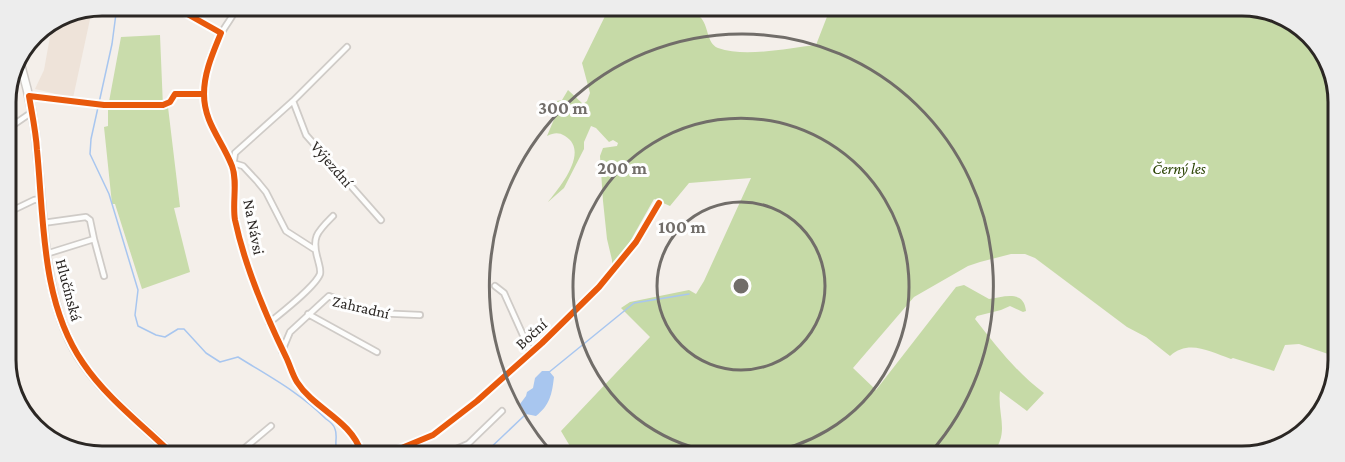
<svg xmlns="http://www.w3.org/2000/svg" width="1345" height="462" viewBox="0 0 1345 462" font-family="'Crimson Pro',serif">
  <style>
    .built { fill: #eee3d9 }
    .green { fill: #c9dcab }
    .forest { fill: #c6daa7 }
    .water { fill: #a8c6ef }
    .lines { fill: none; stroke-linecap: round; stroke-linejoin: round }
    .stream { stroke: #a8c6ef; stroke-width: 1.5 }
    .street-casing { stroke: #cfcbc7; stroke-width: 8 }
    .secondary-casing { stroke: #cfcbc7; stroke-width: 10 }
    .street { stroke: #fdfdfc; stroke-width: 4.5 }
    .secondary { stroke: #fdfdfc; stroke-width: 7 }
    .quiet { stroke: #00873e; stroke-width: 4.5; stroke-dasharray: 9 4.5; stroke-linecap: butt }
    .cycleway-casing { stroke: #fefefe; stroke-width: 10 }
    .cycleway { stroke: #e8590c; stroke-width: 6 }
    .ring { fill: none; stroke: #716d69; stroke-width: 3 }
    .labels { text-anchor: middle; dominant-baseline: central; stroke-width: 6; stroke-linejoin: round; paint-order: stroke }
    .street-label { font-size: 16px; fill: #2b2724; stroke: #fefefe }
    .park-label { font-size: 16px; font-style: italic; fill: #294200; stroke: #fefefe }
    .rim { fill: none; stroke: #2b2724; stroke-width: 3 }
    .centre { fill: #716d69; stroke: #fefefe; stroke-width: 3 }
    .ring-label { font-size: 18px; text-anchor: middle; font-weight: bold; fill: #716d69; stroke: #fefefe; stroke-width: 6; stroke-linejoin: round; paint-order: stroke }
  </style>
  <rect width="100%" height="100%" fill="#f4efea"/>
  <path class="built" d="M92 10 73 98 35 89 44 70 51 31 43 29Z"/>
  <path class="green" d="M160 35 163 107H168L180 207 174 208 190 272 142 289 115 204H112L104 127 108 126V107L121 37Z"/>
  <path class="forest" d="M609 8C631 8 684 2 700 17 709 25 706 43 718 48 745 58 787 48 816 45L830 9 1273 11 1315 39 1338 89 1334 356 1299 344 1285 345 1274 371 1233 358 1231 359C1210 352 1189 339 1170 356L1146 337 1127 327 1035 258 1025 254H1011L980 262 968 266 914 297 853 368 876 390 956 287 964 285 989 299C1003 297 1024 289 1026 311L1023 312 1010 306 1001 310 977 316 975 319C996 346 1016 372 1044 393L1027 411 1000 391C997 416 1011 433 991 455H965L963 452 960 455 920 454 911 445 884 454 574 453 561 431 650 337 621 308 630 302 689 290 696 294 704 281 751 178 689 183 670 206 654 199 614 270 612 265V260L607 239 603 201 600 156 603 148 617 146 618 143 613 140 609 142 596 128 591 126 584 142V149L564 188 548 202C560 187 590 151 565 136 558 132 554 133 547 136L555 117 557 101 562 100 568 90 583 104 587 101 590 93 582 63Z"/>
  <path class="water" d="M542 371H549L554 377C552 394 550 405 536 416L526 414 520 404 526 396 527 392 533 388 535 378Z"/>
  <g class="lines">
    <path class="stream" d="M117 6 112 44 91 139 90 154 109 194 138 290 135 315 138 326 156 335 165 337 178 329H184L206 353 220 362 238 357C270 377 299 392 326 419 329 421 334 425 335 429 338 436 334 444 337 452
      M548 373 634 303 689 294
      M485 453 526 414"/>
    <defs>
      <path id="street" d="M177 6 182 11 221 33
        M237 7C233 17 226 24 221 34 211 51 204 75 204 95 204 125 223 140 232 166 238 182 232 203 236 221 245 268 265 314 286 357 290 366 293 375 297 382 314 409 351 420 361 452
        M293 101 306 135 381 220
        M6 130 32 112
        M233 163 243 166 257 181 266 192 286 231 314 249
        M233 167 235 153 293 101 347 47
        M7 213 34 200 41 199
        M43 223 86 217 90 220 94 239
        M46 254 94 239 104 276
        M495 286 504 293 531 353
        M308 314 377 352
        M269 323C281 313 315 287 320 274 321 269 319 265 318 260 311 237 317 232 333 216
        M282 351 290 332 329 296 375 313 420 315
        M240 452 271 426
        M392 452 433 435 477 401 542 343 599 287 636 242 659 203
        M447 453 468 444 502 411"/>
      <path id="secondary" d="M21 66C29 94 35 122 37 151 44 217 42 297 78 356 101 393 138 421 169 451"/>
    </defs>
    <use href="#street" class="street-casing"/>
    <use href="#secondary" class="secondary-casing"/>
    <use href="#street" class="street"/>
    <use href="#secondary" class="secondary"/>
    <path class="quiet" d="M1263 11 1282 17"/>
    <defs>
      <path id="cycleway" d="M177 6 182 11 221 33C213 53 204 72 204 94 204 123 222 140 232 166 238 182 232 203 235 220 245 267 265 314 286 357 290 365 292 374 297 382 314 409 351 420 361 452
        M169 451C140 423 106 397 83 363 41 302 44 221 37 150 36 132 32 114 29 96L104 105H163L170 102 175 94H204
        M392 452 433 435 477 401 542 343 599 287 636 242 659 203"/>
    </defs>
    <use href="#cycleway" class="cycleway-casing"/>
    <use href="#cycleway" class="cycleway"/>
  </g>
  <g class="ring">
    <circle cx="741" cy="286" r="84"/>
    <path d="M731 454A168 168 0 1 1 751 454"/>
    <path d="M551 451A252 252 0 1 1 930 453"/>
  </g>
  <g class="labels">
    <g class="street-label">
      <text transform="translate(332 164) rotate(49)">Výjezdní</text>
      <text transform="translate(254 227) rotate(79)">Na Návsi</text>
      <text transform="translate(69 290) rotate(75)">Hlučínská</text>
      <text transform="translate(361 307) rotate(13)">Zahradní</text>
      <text transform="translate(531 334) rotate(-43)">Boční</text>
    </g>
    <g class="park-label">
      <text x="1179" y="168">Černý les</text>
    </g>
  </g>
  <path d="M0 0H1345V462H0ZM102 16H1242A86 86 0 0 1 1328 102V360A86 86 0 0 1 1242 446H102A86 86 0 0 1 16 360V102A86 86 0 0 1 102 16Z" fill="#ededed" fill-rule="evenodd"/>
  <path class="rim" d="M102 16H1242A86 86 0 0 1 1328 102V360A86 86 0 0 1 1242 446H102A86 86 0 0 1 16 360V102A86 86 0 0 1 102 16Z"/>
  <circle cx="741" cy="286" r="9" class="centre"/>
  <g class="ring-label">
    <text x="563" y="114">300 m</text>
    <text x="622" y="174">200 m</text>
    <text x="682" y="233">100 m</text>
  </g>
</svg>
